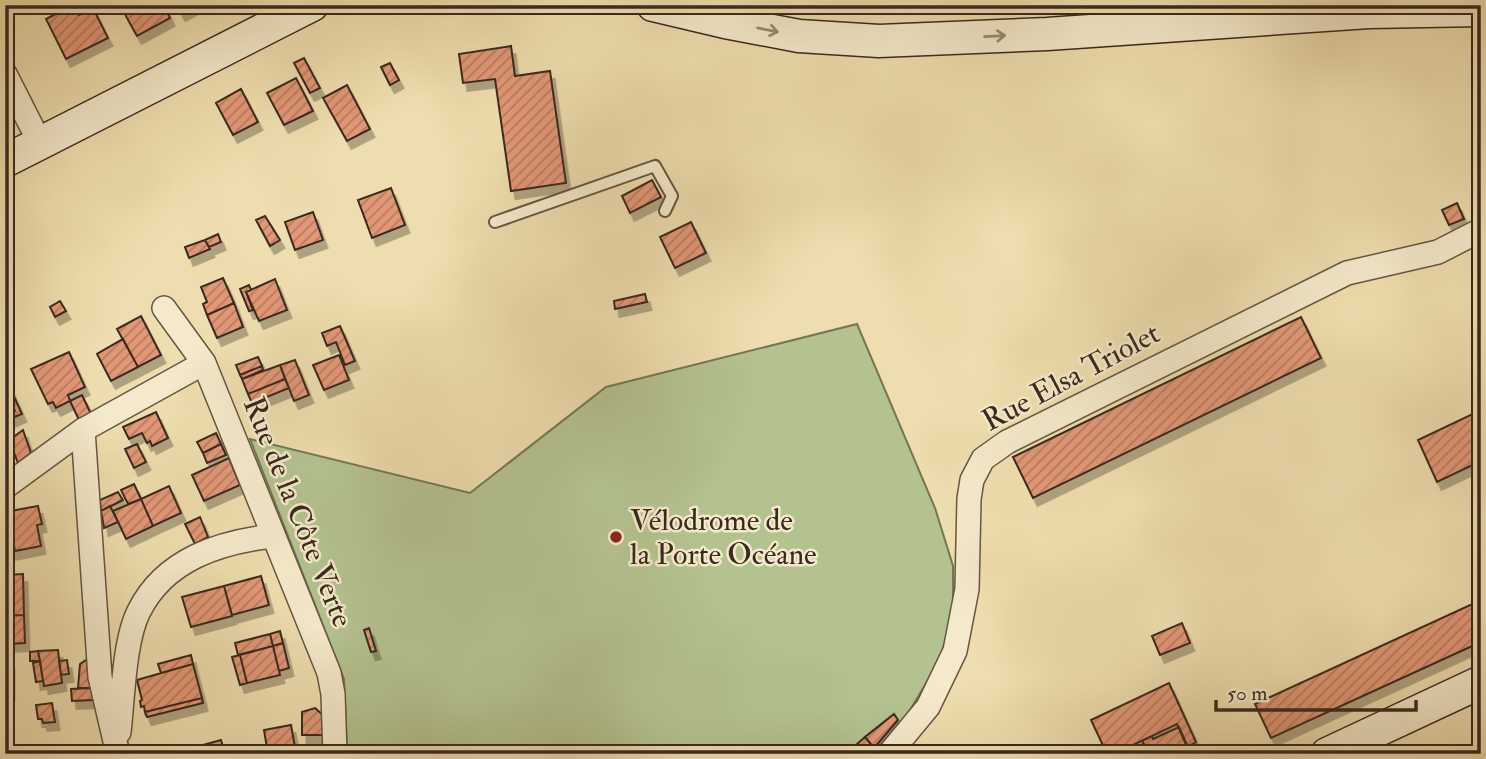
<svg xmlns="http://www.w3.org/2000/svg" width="1486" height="759" viewBox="0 0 1486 759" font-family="'IM FELL Double Pica',serif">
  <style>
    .green { fill: #b3c28f; stroke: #767656; stroke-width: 2 }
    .building { fill: url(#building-hatch); stroke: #39291e; stroke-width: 2; filter: url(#shadow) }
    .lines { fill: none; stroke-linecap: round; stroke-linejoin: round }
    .lane-casing { stroke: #665642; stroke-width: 14 }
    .street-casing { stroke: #665642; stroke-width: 26 }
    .secondary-casing { stroke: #39291e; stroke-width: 35 }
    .lane { stroke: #f4e9ca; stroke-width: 10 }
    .street { stroke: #f4e9ca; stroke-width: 23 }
    .secondary { stroke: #f4e9ca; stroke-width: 32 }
    .oneway { stroke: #968974 }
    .poi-dot { fill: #8f2418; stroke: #f4e9ca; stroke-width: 2.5 }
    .labels { text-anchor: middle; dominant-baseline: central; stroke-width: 5; stroke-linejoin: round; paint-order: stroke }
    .street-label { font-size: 30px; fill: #39291e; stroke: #f4e9ca }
    .poi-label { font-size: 30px; fill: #39291e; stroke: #f4e9ca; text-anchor: start }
  </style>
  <defs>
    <pattern id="building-hatch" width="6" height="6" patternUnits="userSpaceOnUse" patternTransform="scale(1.75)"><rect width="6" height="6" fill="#e29776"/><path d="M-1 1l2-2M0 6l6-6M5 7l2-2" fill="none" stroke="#b87b60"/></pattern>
    <filter id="shadow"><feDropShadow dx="4.5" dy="8" stdDeviation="0" flood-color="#0004"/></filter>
  </defs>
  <rect width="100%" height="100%" fill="#eeddae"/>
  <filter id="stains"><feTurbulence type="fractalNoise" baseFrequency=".00286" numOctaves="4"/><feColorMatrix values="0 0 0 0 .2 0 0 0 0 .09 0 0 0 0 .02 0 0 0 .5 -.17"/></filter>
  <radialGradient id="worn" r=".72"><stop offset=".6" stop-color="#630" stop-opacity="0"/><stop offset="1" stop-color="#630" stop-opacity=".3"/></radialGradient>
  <path class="green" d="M857 324 935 508 953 566V609L940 660 901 725 872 754H347L344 679 250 439 470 493 606 387Z"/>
  <path class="building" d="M73 5 79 15 93 8 108 38 66 59 46 19Z
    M129 5H164L170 18 137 36 122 9Z
    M176 5H193L194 6 181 13Z
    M511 46 515 76 550 71 566 183 511 191 495 79 463 83 459 54Z
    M304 58 320 88 310 93 294 63Z
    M390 63 399 80 390 85 381 67Z
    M296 78 313 111 284 125 267 93Z
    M347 85 370 129 347 141 323 98Z
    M241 89 258 122 233 135 216 103Z
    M652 180 661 197 630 213 622 196Z
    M391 188 405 225 372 238 358 200Z
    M1457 203 1464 219 1449 225 1442 210Z
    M313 212 323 240 295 250 285 222Z
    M265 216 280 240 270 246 256 220Z
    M691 222 706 253 675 268 660 237Z
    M218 234 221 242 209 247 205 240Z
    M205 240 210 249 189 258 185 247Z
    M1481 266V290L1472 271Z
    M223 278 234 303 207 315 203 304 207 302 201 287Z
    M275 279 287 310 259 321 246 292Z
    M249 285 251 290 246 292 253 310 249 311 240 289Z
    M645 294 647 302 615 309 614 301Z
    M60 301 66 311 55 317 50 307Z
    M234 303 243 327 217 338 207 315Z
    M141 316 161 355 138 367 117 329Z
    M1301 317 1321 358 1033 498 1013 457Z
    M340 326 355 361 345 365 336 342 327 346 322 333Z
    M123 339 138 367 111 381 97 354Z
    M69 352 85 387 68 395 70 401 56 408 53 402 48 404 31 369Z
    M339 355 349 380 324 390 313 365Z
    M258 357 262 366 240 375 236 365Z
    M295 360 309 395 294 401 280 365Z
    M280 365 285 379 248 394 242 379Z
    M262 366 263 370 242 379 240 375Z
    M6 379 22 414 5 421V416L15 411 5 387Z
    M285 379 289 388 252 403 248 394Z
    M5 387 15 411 5 416Z
    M82 395 91 414 79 420 70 401Z
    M1481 410V461L1437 482 1418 440Z
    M156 412 168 438 152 446 150 441 147 443 142 433 129 439 123 427Z
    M23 430 31 453 18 463 9 440Z
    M216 433 221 444 203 453 197 442Z
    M137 444 146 462 134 468 125 449Z
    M221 444 226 455 207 463 203 453Z
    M229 458 240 485 204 501 192 475Z
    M134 484 141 499 128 504 121 490Z
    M169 486 181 513 153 526 141 499Z
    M118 492 123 500 101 511 100 500Z
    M141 499 153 526 126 539 113 511Z
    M38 506 42 524 37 525 41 546 15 551 13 541 5 543V512Z
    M110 506 118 522 104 528 101 511Z
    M200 517 208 537 195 544 185 524Z
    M13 541 15 551 5 553V543Z
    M23 574 24 615 5 616V575Z
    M261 576 269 605 232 615 224 586Z
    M224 586 232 616 191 627 182 597Z
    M1481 600V642L1271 738 1255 704Z
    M24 615 25 643 9 644 10 634H5V616Z
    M1182 623 1190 643 1160 655 1152 636Z
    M369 628 376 651 371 652 364 630Z
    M280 631 283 643 273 646 270 634Z
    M270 634 273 646 238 655 235 643Z
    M283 643 289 668 279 671 273 646Z
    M273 646 280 675 247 683 240 655Z
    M58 650 62 683 44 686 38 651Z
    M38 651 40 661H30V652Z
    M191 655 193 664 161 673 158 664Z
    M240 655 247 683 240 685 232 657Z
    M89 658 92 688H78L80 664Z
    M67 660 69 674 61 675 59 661Z
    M40 661 43 681 36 682 33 663Z
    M5 662H10V693H5Z
    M193 664 202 698 145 712 144 706 141 707 140 701 142 700 137 680Z
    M1169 683 1196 742 1187 747 1177 724 1114 754H1107L1091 720Z
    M92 688 95 700 72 701 71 689Z
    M202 698 203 703 147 717 145 712Z
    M52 703 55 722 43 723 42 719H38L36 705Z
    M315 708 324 716V735H302V712Z
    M894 714 898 720 874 748 865 737Z
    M291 725 296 753 268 754 264 730Z
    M1179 727 1191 754H1122L1144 744 1142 741 1152 736 1153 739Z
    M865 737 874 748 866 754H846Z
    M221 740 225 754H186L185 750Z"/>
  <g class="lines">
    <defs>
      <path id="lane" d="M495 222 655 166 672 196 665 211"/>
      <path id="street" d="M5 74 40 143
        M164 308 204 363 329 673 333 694 335 754
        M83 430 100 677 118 754
        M5 487 83 430 204 363
        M119 732C123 698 124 640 139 611 165 559 220 542 273 536
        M889 754 928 707 955 651 967 589 969 499 972 480 983 459 1007 442 1347 273 1438 252 1481 230"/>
      <path id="secondary" d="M653 5 725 22 799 36 879 41 1047 34 1369 12 1481 10
        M5 161 312 5
        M1327 754 1481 682"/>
    </defs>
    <use href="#lane" class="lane-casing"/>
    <use href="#street" class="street-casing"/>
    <use href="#secondary" class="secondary-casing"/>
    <use href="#lane" class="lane"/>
    <use href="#street" class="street"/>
    <use href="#secondary" class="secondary"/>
  </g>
  <defs><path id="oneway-shaft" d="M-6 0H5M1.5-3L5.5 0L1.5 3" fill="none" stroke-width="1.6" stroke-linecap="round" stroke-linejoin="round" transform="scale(1.75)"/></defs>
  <g class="oneway">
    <use href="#oneway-shaft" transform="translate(768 30) rotate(11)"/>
    <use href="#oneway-shaft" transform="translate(995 36) rotate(-3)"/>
  </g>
  <circle class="poi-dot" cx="616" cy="537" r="7"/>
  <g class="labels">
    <g class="street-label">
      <text transform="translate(1071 377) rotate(-28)">Rue Elsa Triolet</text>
      <text transform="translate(298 512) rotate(68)">Rue de la Côte Verte</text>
    </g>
    <g class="poi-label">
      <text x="630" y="520">Vélodrome de<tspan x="630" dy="34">la Porte Océane</tspan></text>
    </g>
  </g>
  <rect width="1486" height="759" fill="none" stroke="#eeddae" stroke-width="28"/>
  <rect x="7" y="7" width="1472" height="745" fill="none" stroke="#39291e" stroke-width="3.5"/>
  <rect x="14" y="14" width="1458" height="731" fill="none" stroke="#39291e" stroke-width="2"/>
  <path d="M1216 700v10h200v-10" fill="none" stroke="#39291e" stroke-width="3.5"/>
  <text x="1227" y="700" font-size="21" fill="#39291e" stroke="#f4e9ca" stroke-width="5" paint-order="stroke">50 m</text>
  <rect width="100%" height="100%" filter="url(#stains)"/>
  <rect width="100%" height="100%" fill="url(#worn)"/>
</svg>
